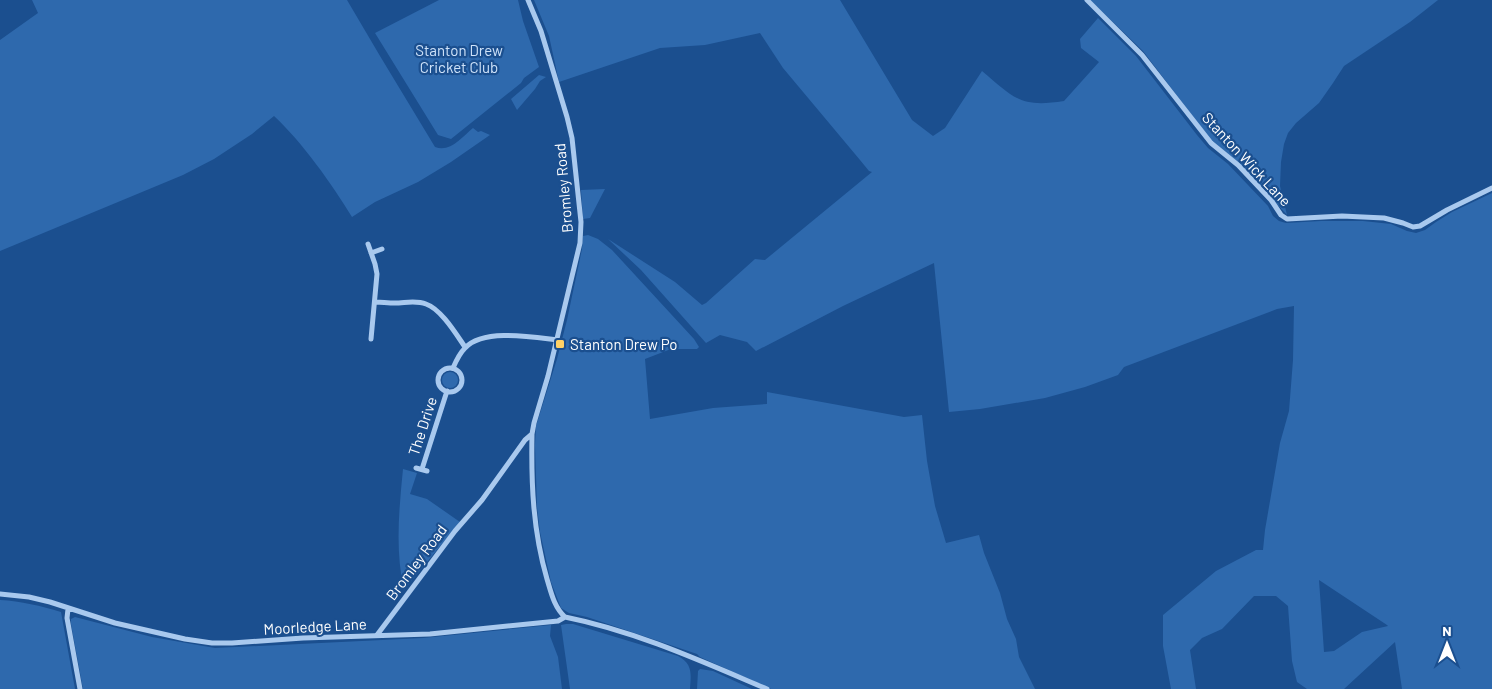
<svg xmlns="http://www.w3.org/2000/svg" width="1492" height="689" viewBox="0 0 1492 689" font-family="Barlow,sans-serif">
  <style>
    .green { fill: #2e69ad; fill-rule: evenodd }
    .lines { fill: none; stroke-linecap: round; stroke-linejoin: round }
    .street { stroke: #a9c9ee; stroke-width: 5 }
    .poi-dot { fill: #ffd166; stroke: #1b4f8f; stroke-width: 2 }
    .labels { text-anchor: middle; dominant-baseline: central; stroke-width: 4.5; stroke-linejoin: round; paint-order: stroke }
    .park-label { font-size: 15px; fill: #cfe3fa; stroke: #1b4f8f }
    .street-label { font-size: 15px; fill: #fff; stroke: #1b4f8f }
    .poi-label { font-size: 15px; fill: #fff; stroke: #1b4f8f; text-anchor: start }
  </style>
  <rect width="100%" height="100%" fill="#1b4f8f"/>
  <path class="green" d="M32 0H347L380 56 435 147C450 153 462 137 473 128L478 132 481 131 490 135 451 162 418 182 375 202 352 217C332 184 302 142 274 116L252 134 214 159 183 175 0 251V40L38 13Z
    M439 0H518L523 21 539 67 524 78 521 83 451 139 438 135 375 33Z
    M534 0H840L912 120 933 136 945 128 982 71C1014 98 1020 108 1064 101L1099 62 1081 48 1080 39 1098 18 1136 56 1197 135 1208 148 1228 164 1268 206 1273 216 1279 221 1286 223 1321 221H1363L1391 224 1407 231 1416 233 1425 230 1436 222 1452 212 1492 193V689H1402L1395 642 1344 689H1307L1297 682 1292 661 1288 606 1276 596H1254L1222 629 1202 638 1190 650 1196 689H1171L1163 646V615L1216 571 1256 550H1263L1265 530 1280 443 1289 411 1293 360 1294 306 1277 309 1124 367 1118 375 1085 387 1045 398 980 409 949 412 934 263 843 306 756 351 747 342 720 335 706 343 641 270 608 239 675 282 702 305 706 303 755 259 765 260 872 172 869 171 860 160 783 68 760 33 705 45 660 48 559 82 549 36ZM1319 580 1387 625 1388 626 1362 632 1334 651 1324 652Z
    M1090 0H1438L1410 22 1344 66 1333 83 1319 103 1296 123 1288 133 1284 144 1281 162 1280 186 1287 215 1238 162 1210 139 1143 51Z
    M539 75 546 77 540 81 535 89 517 110 511 99Z
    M605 189 590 218 583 219 581 190Z
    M588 235 598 239 612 250 694 339 699 347 697 349H671L645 359 650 419 713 408 767 404V392L904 417 922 415 927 461 935 506 946 543 979 535 984 553 1000 593 1007 619 1016 639 1019 657 1035 689H771L700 657 697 654 587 617 569 613 561 608 551 582 540 532 537 507 535 445 536 426 557 359 567 320 582 249 583 236Z
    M442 380a8 8 0 1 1 16 0a8 8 0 1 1-16 0Z
    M403 469 417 473 410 494 427 499 460 522 404 590C395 550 399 510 403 469Z
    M0 600C21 601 41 606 61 612L75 689H0Z
    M75 617 152 637 215 648 423 638 551 625 550 636 558 657 562 689H83L71 624V619Z
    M566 624H573L678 656C693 664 691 674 690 689H570L561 625Z
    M700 669 713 671 752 689H697L698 671Z"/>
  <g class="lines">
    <path class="street" d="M1087 0 1142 55 1211 143 1238 165 1271 200 1281 215 1287 219 1342 216 1384 218 1403 223 1413 227 1420 226 1447 210 1492 188
      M368 244 375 264 377 274 371 339
      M371 253 382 249
      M375 302C381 302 388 303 395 303 405 303 416 300 426 304 441 309 456 334 465 347
      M453 368C456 361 460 353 465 348 483 328 533 337 557 340
      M438 380a12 12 0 1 1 24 0a12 12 0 1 1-24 0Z
      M532 434C531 484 533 531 547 579 551 592 554 607 565 617
      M416 468 427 471
      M422 469 447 391
      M0 594 29 597 50 602 115 623 185 639 212 643H232L303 638 430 634 538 623 558 621 565 617
      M68 609 67 618 80 689
      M565 617C635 631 701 661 767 689
      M377 635 455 531 482 500 525 440 532 434 534 423 548 376 580 243 581 222 572 138 567 117 541 31 528 0"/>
  </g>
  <rect class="poi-dot" x="555" y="339" width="10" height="10" rx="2.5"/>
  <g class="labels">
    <g class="park-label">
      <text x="459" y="50">Stanton Drew<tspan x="459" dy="17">Cricket Club</tspan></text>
    </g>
    <g class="street-label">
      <text transform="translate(1247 159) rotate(47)">Stanton Wick Lane</text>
      <text transform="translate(563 188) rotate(-95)">Bromley Road</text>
      <text transform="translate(422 426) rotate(-72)">The Drive</text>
      <text transform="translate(416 562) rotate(-53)">Bromley Road</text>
      <text transform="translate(315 626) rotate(-3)">Moorledge Lane</text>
    </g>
    <g class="poi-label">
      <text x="570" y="344">Stanton Drew Po</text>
    </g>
  </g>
  <g transform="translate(1447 644)" stroke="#1b4f8f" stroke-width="4" paint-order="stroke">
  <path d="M0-4L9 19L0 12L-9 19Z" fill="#ffffff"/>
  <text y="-8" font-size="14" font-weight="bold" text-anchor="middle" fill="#ffffff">N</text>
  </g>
</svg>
